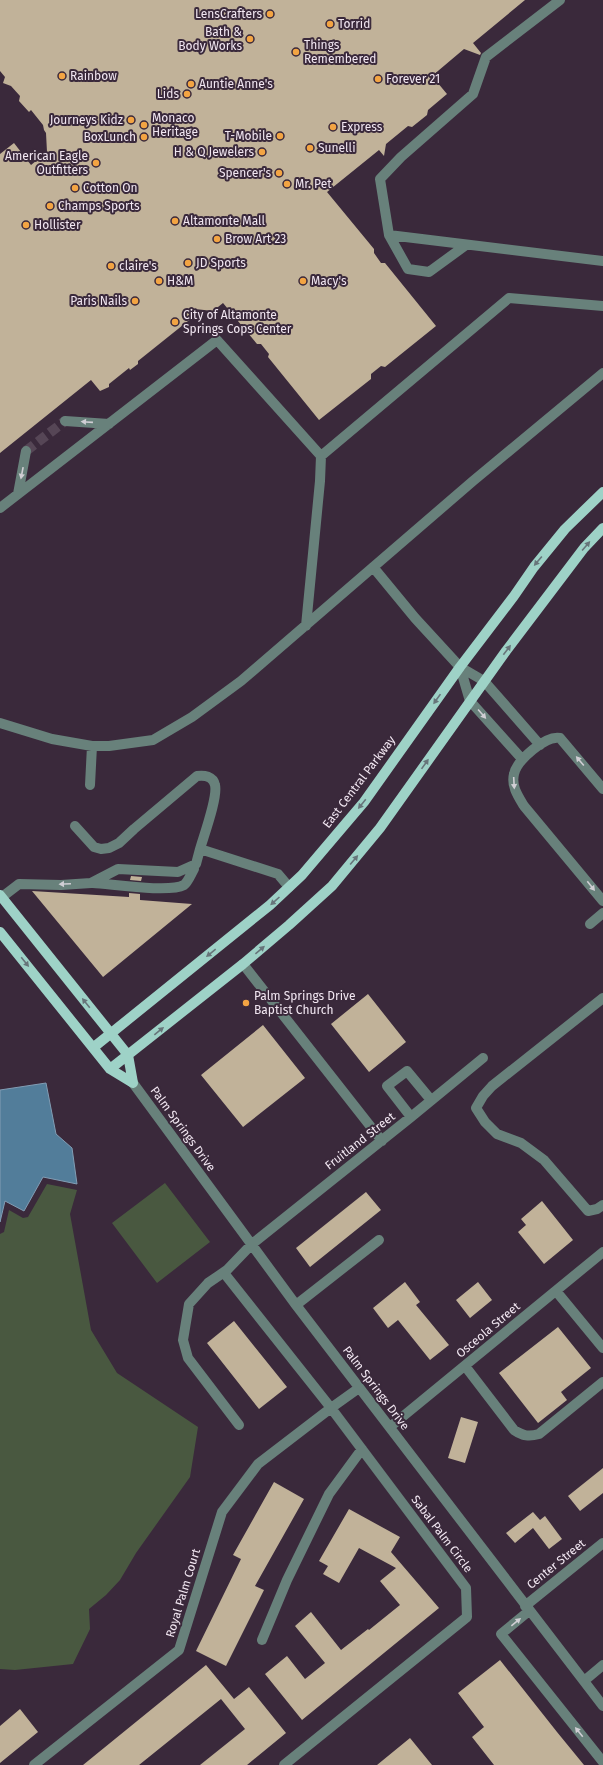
<svg xmlns="http://www.w3.org/2000/svg" width="603" height="1765" viewBox="0 0 603 1765" font-family="'Fira Sans',sans-serif">
  <style>
    .green { fill: #495840 }
    .water { fill: #527d9a; stroke: #829db4 }
    .building { fill: #c1b299 }
    .lines { fill: none; stroke-linecap: round; stroke-linejoin: round }
    .minor-tunnel { stroke: #564656; stroke-width: 10; stroke-dasharray: 10 5; stroke-linecap: butt }
    .minor { stroke: #68817b; stroke-width: 10 }
    .major { stroke: #9ed2c7; stroke-width: 10 }
    .oneway { fill: #d0ced4 }
    .oneway2 { fill: #67757a }
    .poi-dot { fill: #f3a443; stroke: #3a293b; stroke-width: 1.5 }
    .labels { text-anchor: middle; dominant-baseline: central; stroke-width: 4; stroke-linejoin: round; paint-order: stroke }
    .poi-label { font-size: 12px; fill: #f2e7f2; stroke: #3a293b; text-anchor: start }
    .street-label { font-size: 12px; fill: #f2e7f2; stroke: #3a293b }
  </style>
  <rect width="100%" height="100%" fill="#3a293b"/>
  <path class="green" d="M165 1183 210 1242 157 1283 112 1223Z
    M47 1184 77 1190 70 1214 91 1330 117 1373 198 1427 190 1477 136 1553 120 1580 106 1595 89 1609 90 1629 73 1664 15 1670 0 1669V1234L4 1232 9 1210 23 1218 28 1217Z"/>
  <path class="water" d="M46 1083 56 1134 72 1148 77 1184 43 1177 24 1211 5 1201 0 1222V1090Z"/>
  <path class="building" d="M0 0H525L473 43 481 53 480 55 464 49 432 76 447 94 428 110 427 115 412 127 408 126 386 144 384 156 379 150 327 192 374 249V253L381 263H385L436 326 385 367 381 366 371 374V379L319 420 268 357 269 354 261 344H257L223 303 213 311 195 309 197 316 188 321 138 361V364L130 370 129 368 109 384V387L100 391 91 380 0 453V154L14 143 31 165 47 152 46 133 44 130 43 125 31 110 29 112 19 101 20 96 11 86 3 83 5 77 0 71Z
    M131 876 142 877 141 881 130 880Z
    M32 891 129 897V893L140 894V900L192 904 103 977Z
    M368 994 406 1042 369 1072 331 1024Z
    M263 1025 305 1078 243 1127 201 1075Z
    M366 1192 381 1210 310 1267 296 1248Z
    M542 1201 573 1240 544 1264 518 1232 526 1225 521 1219Z
    M405 1282 420 1302 416 1305 449 1345 430 1360 398 1320 388 1328 373 1308Z
    M478 1282 492 1300 470 1318 456 1300Z
    M234 1321 287 1387 259 1409 207 1343Z
    M558 1327 591 1368 561 1392 567 1400 538 1423 499 1373Z
    M461 1417 478 1422 465 1463 448 1458Z
    M603 1468V1493L580 1511 568 1496Z
    M274 1482 304 1499 255 1586 264 1590 226 1666 196 1651 241 1559 233 1555Z
    M349 1509 400 1537 391 1552 439 1608 302 1720 265 1674 287 1656 305 1679 325 1663 295 1626 311 1612 341 1650 368 1629 369 1630 400 1605 380 1581 396 1568 359 1548 339 1583 323 1574 328 1566 319 1561Z
    M533 1512 540 1520 545 1516 562 1539 549 1549 533 1528 515 1543 506 1533Z
    M500 1660 557 1732 584 1765H494L472 1737 484 1727 458 1693Z
    M206 1665 234 1699 249 1687 286 1733 247 1765H200L245 1729 221 1699 139 1765H83Z
    M20 1709 38 1732 0 1763V1726Z
    M410 1738 432 1765H377Z"/>
  <g class="lines">
    <path class="minor-tunnel" d="M26 451 65 421"/>
    <path class="minor" d="M560 0 486 57 473 94 401 157 380 179 389 235 603 261
      M389 235 408 269 429 272 466 245
      M65 421 109 424
      M18 494 26 451
      M0 508 217 340 321 456 509 298 603 306
      M373 567 415 618 460 667 484 681 540 745
      M306 626 320 481 321 456
      M460 667 470 701 522 759
      M0 723 52 739 92 746H109L153 740 192 717 241 681 473 481 603 373
      M90 785 92 746
      M603 789 560 738C546 735 517 760 514 774 511 786 518 796 524 806L603 901
      M75 826 94 847 101 849 109 848 119 843 134 829 197 776C204 775 213 776 215 785 218 797 204 835 200 849L278 874 289 887
      M93 883C112 884 169 893 184 885 188 882 191 874 194 869
      M2 897 19 884 61 885 91 883 118 869 178 872 196 864 200 849
      M590 924 603 913
      M243 964 382 1141
      M603 998 492 1086 483 1096 476 1108 485 1122 497 1134 521 1143 544 1160 588 1211 597 1209 603 1205
      M133 1083 296 1305 603 1706
      M411 1117 387 1086 407 1071 431 1100
      M556 1291 603 1348
      M296 1305 379 1240
      M465 1366 514 1430C523 1436 529 1437 539 1434L603 1382
      M239 1425 188 1358 183 1340 189 1304 208 1283 227 1270 252 1244 411 1117 483 1058
      M390 1427 603 1252
      M525 1606 603 1543
      M529 1611 501 1634 603 1762
      M262 1640 287 1580 329 1494 362 1449
      M584 1681 603 1665
      M34 1765 179 1650 222 1512 258 1464 331 1408 224 1273
      M284 1765 467 1617 466 1588 331 1408 359 1388"/>
    <path class="major" d="M0 895 128 1055 133 1083
      M0 932 110 1069 133 1083
      M94 1047 270 905 302 875 364 802 460 667 514 596 534 567 565 529 603 492
      M110 1069 243 964 289 925 332 886 380 828 506 651 584 548 603 528"/>
  </g>
  <defs><path id="oneway-solid" d="M-6-.8H1V-3.2L6.5 0L1 3.2V.8H-6Z"/></defs>
  <g class="oneway">
    <use href="#oneway-solid" transform="translate(87 422) rotate(-176)"/>
    <use href="#oneway-solid" transform="translate(22 473) rotate(101)"/>
    <use href="#oneway-solid" transform="translate(482 714) rotate(49)"/>
    <use href="#oneway-solid" transform="translate(580 761) rotate(-130)"/>
    <use href="#oneway-solid" transform="translate(514 783) rotate(87)"/>
    <use href="#oneway-solid" transform="translate(65 884) rotate(178)"/>
    <use href="#oneway-solid" transform="translate(591 886) rotate(52)"/>
    <use href="#oneway-solid" transform="translate(516 1622) rotate(-39)"/>
    <use href="#oneway-solid" transform="translate(579 1732) rotate(-129)"/>
  </g>
  <g class="oneway2">
    <use href="#oneway-solid" transform="translate(586 546) rotate(-49)"/>
    <use href="#oneway-solid" transform="translate(538 561) rotate(130)"/>
    <use href="#oneway-solid" transform="translate(507 650) rotate(-53)"/>
    <use href="#oneway-solid" transform="translate(437 699) rotate(125)"/>
    <use href="#oneway-solid" transform="translate(425 764) rotate(-55)"/>
    <use href="#oneway-solid" transform="translate(362 804) rotate(129)"/>
    <use href="#oneway-solid" transform="translate(354 860) rotate(-50)"/>
    <use href="#oneway-solid" transform="translate(275 901) rotate(138)"/>
    <use href="#oneway-solid" transform="translate(260 950) rotate(-40)"/>
    <use href="#oneway-solid" transform="translate(211 953) rotate(141)"/>
    <use href="#oneway-solid" transform="translate(25 962) rotate(51)"/>
    <use href="#oneway-solid" transform="translate(86 1003) rotate(-129)"/>
    <use href="#oneway-solid" transform="translate(159 1031) rotate(-39)"/>
  </g>
  <g class="poi-dot">
    <circle cx="270" cy="14" r="4"/>
    <circle cx="330" cy="24" r="4"/>
    <circle cx="250" cy="39" r="4"/>
    <circle cx="296" cy="52" r="4"/>
    <circle cx="62" cy="76" r="4"/>
    <circle cx="378" cy="79" r="4"/>
    <circle cx="191" cy="84" r="4"/>
    <circle cx="187" cy="94" r="4"/>
    <circle cx="131" cy="120" r="4"/>
    <circle cx="144" cy="125" r="4"/>
    <circle cx="333" cy="127" r="4"/>
    <circle cx="280" cy="136" r="4"/>
    <circle cx="144" cy="137" r="4"/>
    <circle cx="310" cy="148" r="4"/>
    <circle cx="262" cy="152" r="4"/>
    <circle cx="96" cy="163" r="4"/>
    <circle cx="279" cy="173" r="4"/>
    <circle cx="287" cy="184" r="4"/>
    <circle cx="75" cy="188" r="4"/>
    <circle cx="50" cy="206" r="4"/>
    <circle cx="175" cy="221" r="4"/>
    <circle cx="26" cy="225" r="4"/>
    <circle cx="217" cy="239" r="4"/>
    <circle cx="188" cy="263" r="4"/>
    <circle cx="111" cy="266" r="4"/>
    <circle cx="159" cy="281" r="4"/>
    <circle cx="303" cy="281" r="4"/>
    <circle cx="135" cy="301" r="4"/>
    <circle cx="175" cy="322" r="4"/>
    <circle cx="246" cy="1003" r="4"/>
  </g>
  <g class="labels">
    <g class="poi-label">
      <text x="262" y="14" text-anchor="end">LensCrafters</text>
      <text x="338" y="24">Torrid</text>
      <text x="242" y="32" text-anchor="end">Bath &amp;<tspan x="242" dy="14">Body Works</tspan></text>
      <text x="304" y="45">Things<tspan x="304" dy="14">Remembered</tspan></text>
      <text x="70" y="76">Rainbow</text>
      <text x="386" y="79">Forever 21</text>
      <text x="199" y="84">Auntie Anne's</text>
      <text x="179" y="94" text-anchor="end">Lids</text>
      <text x="152" y="118">Monaco<tspan x="152" dy="14">Heritage</tspan></text>
      <text x="123" y="120" text-anchor="end">Journeys Kidz</text>
      <text x="341" y="127">Express</text>
      <text x="272" y="136" text-anchor="end">T-Mobile</text>
      <text x="136" y="137" text-anchor="end">BoxLunch</text>
      <text x="318" y="148">Sunelli</text>
      <text x="254" y="152" text-anchor="end">H &amp; Q Jewelers</text>
      <text x="88" y="156" text-anchor="end">American Eagle<tspan x="88" dy="14">Outfitters</tspan></text>
      <text x="271" y="173" text-anchor="end">Spencer's</text>
      <text x="295" y="184">Mr. Pet</text>
      <text x="83" y="188">Cotton On</text>
      <text x="58" y="206">Champs Sports</text>
      <text x="183" y="221">Altamonte Mall</text>
      <text x="34" y="225">Hollister</text>
      <text x="225" y="239">Brow Art 23</text>
      <text x="196" y="263">JD Sports</text>
      <text x="119" y="266">claire's</text>
      <text x="167" y="281">H&amp;M</text>
      <text x="311" y="281">Macy's</text>
      <text x="127" y="301" text-anchor="end">Paris Nails</text>
      <text x="183" y="315">City of Altamonte<tspan x="183" dy="14">Springs Cops Center</tspan></text>
      <text x="254" y="996">Palm Springs Drive<tspan x="254" dy="14">Baptist Church</tspan></text>
    </g>
    <g class="street-label">
      <text transform="translate(359 782) rotate(-53)">East Central Parkway</text>
      <text transform="translate(183 1129) rotate(54)">Palm Springs Drive</text>
      <text transform="translate(360 1141) rotate(-38)">Fruitland Street</text>
      <text transform="translate(488 1330) rotate(-40)">Osceola Street</text>
      <text transform="translate(376 1388) rotate(53)">Palm Springs Drive</text>
      <text transform="translate(442 1534) rotate(53)">Sabal Palm Circle</text>
      <text transform="translate(556 1564) rotate(-39)">Center Street</text>
      <text transform="translate(183 1593) rotate(-73)">Royal Palm Court</text>
    </g>
  </g>
</svg>
